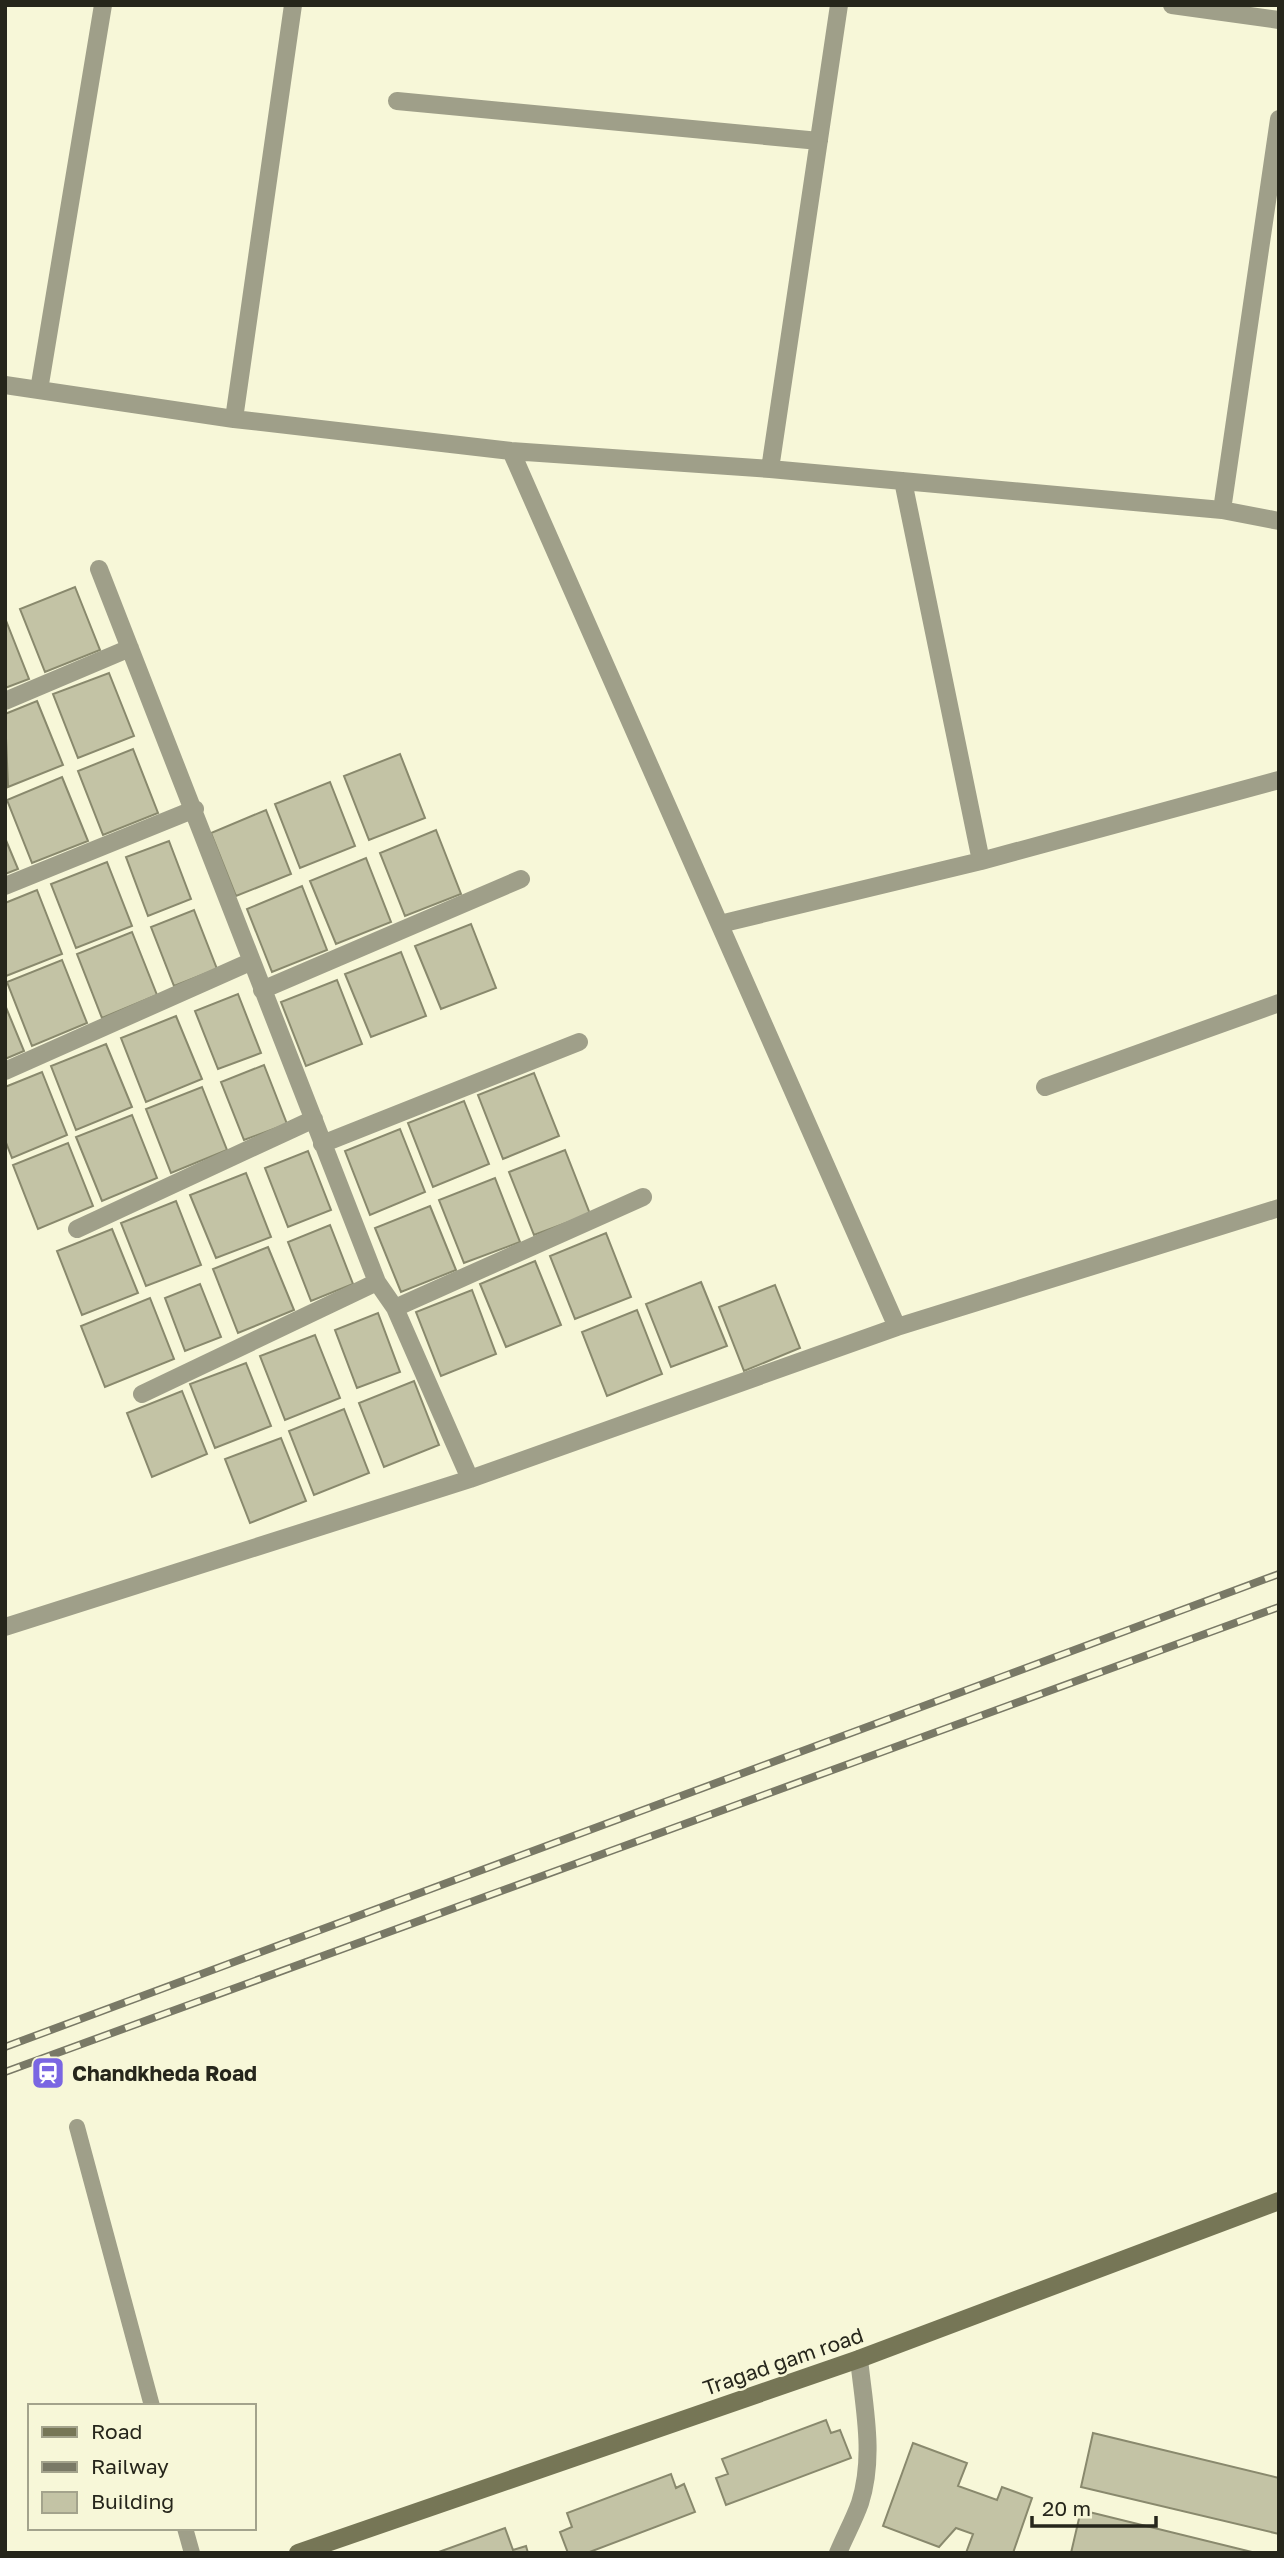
<svg xmlns="http://www.w3.org/2000/svg" width="1284" height="2558" viewBox="0 0 1284 2558" font-family="'Golos Text',sans-serif">
  <style>
    .building { fill: #c3c3a5; stroke: #89896d; stroke-width: 2 }
    .lines { fill: none; stroke-linecap: round; stroke-linejoin: round }
    .lane { stroke: #9f9f89; stroke-width: 16 }
    .street { stroke: #9f9f89; stroke-width: 18 }
    .secondary { stroke: #767656; stroke-width: 18 }
    .rail-casing { stroke: #797966; stroke-width: 8 }
    .rail { stroke: #f7f7d8; stroke-width: 5; stroke-dasharray: 16; stroke-linecap: butt }
    .labels { text-anchor: middle; dominant-baseline: central; stroke-width: 5; stroke-linejoin: round; paint-order: stroke }
    .poi-label { font-size: 21px; font-weight: bold; fill: #26261b; stroke: #f7f7d8; text-anchor: start }
    .street-label { font-size: 21px; fill: #26261b; stroke: #f7f7d8 }
  </style>
  <rect width="100%" height="100%" fill="#f7f7d8"/>
  <path class="building" d="M75 587 100 650 45 672 20 609Z
    M5 618 29 679 5 688Z
    M109 673 134 736 78 758 53 694Z
    M37 701 63 765 8 787 5 714Z
    M133 749 158 813 103 835 78 771Z
    M400 754 425 818 369 840 344 776Z
    M62 777 88 841 32 863 7 800Z
    M330 782 355 846 300 868 275 804Z
    M266 810 291 874 236 896 211 833Z
    M436 830 461 894 405 916 380 853Z
    M5 838 18 869 5 874Z
    M169 841 191 899 148 916 126 857Z
    M366 858 391 922 336 944 310 881Z
    M107 862 132 926 76 948 51 884Z
    M302 886 327 950 272 972 247 909Z
    M37 890 62 954 6 976 5 903Z
    M194 910 217 969 174 986 151 927Z
    M471 924 496 988 441 1009 415 946Z
    M132 932 157 995 102 1018 77 954Z
    M401 952 426 1016 371 1037 345 974Z
    M62 960 87 1023 32 1046 7 982Z
    M337 980 362 1044 306 1066 281 1002Z
    M238 994 261 1053 218 1069 195 1011Z
    M5 1005 24 1051 5 1059Z
    M176 1016 202 1079 146 1102 121 1038Z
    M106 1044 132 1107 76 1130 51 1066Z
    M264 1065 287 1124 244 1140 221 1082Z
    M42 1072 67 1135 12 1158 5 1140V1087Z
    M534 1073 559 1136 503 1159 478 1095Z
    M202 1087 227 1150 171 1173 146 1109Z
    M464 1101 489 1164 433 1187 408 1123Z
    M132 1115 157 1178 102 1201 76 1137Z
    M400 1129 425 1192 370 1215 345 1151Z
    M68 1143 93 1206 38 1229 13 1165Z
    M565 1150 590 1214 534 1235 509 1172Z
    M308 1151 331 1210 288 1227 265 1168Z
    M246 1173 271 1237 216 1258 190 1195Z
    M495 1178 520 1242 464 1263 439 1200Z
    M176 1201 201 1265 146 1286 121 1223Z
    M430 1206 456 1270 401 1292 375 1228Z
    M330 1225 353 1284 311 1301 288 1242Z
    M112 1229 138 1293 82 1315 57 1251Z
    M606 1233 631 1297 575 1319 550 1256Z
    M268 1247 294 1310 238 1333 213 1269Z
    M535 1261 561 1325 506 1347 480 1284Z
    M701 1282 727 1346 671 1367 646 1304Z
    M200 1284 221 1337 185 1351 165 1298Z
    M775 1285 800 1348 744 1371 719 1307Z
    M472 1290 496 1354 441 1376 416 1312Z
    M150 1298 174 1359 105 1387 81 1326Z
    M637 1310 662 1374 607 1396 582 1332Z
    M378 1313 400 1372 357 1388 335 1330Z
    M315 1335 340 1398 285 1420 260 1356Z
    M246 1363 271 1426 215 1448 190 1384Z
    M414 1381 439 1445 384 1467 359 1403Z
    M182 1391 207 1454 152 1477 127 1413Z
    M344 1409 369 1473 314 1495 289 1431Z
    M281 1438 306 1501 250 1523 225 1459Z
    M826 2420 831 2433 840 2430 851 2458 726 2505 716 2478 728 2474 722 2459Z
    M1093 2433 1279 2478V2534L1081 2487Z
    M913 2443 967 2463 958 2486 997 2500 1002 2487 1032 2498 1013 2553H966L973 2534 956 2528 939 2547 883 2526Z
    M671 2474 676 2488 684 2484 695 2512 587 2553H568L560 2532 572 2527 567 2513Z
    M1081 2510 1256 2553H1071Z
    M505 2528 513 2550 526 2546 528 2553H436Z"/>
  <g class="lines">
    <path class="lane" d="M77 2127 152 2406
      M185 2528 192 2553"/>
    <path class="street" d="M1172 5 1279 20
      M397 101 819 141
      M5 385 234 419 511 451 770 469 1222 510 1279 521
      M39 390 103 5
      M234 419 293 5
      M511 451 897 1327
      M770 469 839 5
      M1222 510 1279 119
      M99 569 377 1282 395 1308 470 1479
      M5 701 130 648
      M981 861 1279 780
      M5 886 195 809
      M720 924 981 861 903 481
      M262 990 521 879
      M5 1071 250 962
      M1045 1087 1279 1003
      M322 1144 579 1042
      M77 1229 314 1119
      M395 1308 643 1197
      M142 1394 377 1282
      M5 1627 470 1479 897 1327 1279 1208
      M838 2553C845 2536 854 2520 860 2503 875 2456 864 2407 859 2359"/>
    <path class="secondary" d="M298 2553 859 2359 1279 2201"/>
    <defs>
      <path id="rail" d="M5 2047 1279 1574
        M5 2072 1279 1607"/>
    </defs>
    <use href="#rail" class="rail-casing"/>
    <use href="#rail" class="rail"/>
  </g>
  <defs>
    <symbol id="station-square" viewBox="-11 -11 22 22"><rect x="-9" y="-9" width="18" height="18" rx="4" fill="#7a66e2" stroke="#f7f7d8"/><path d="M-3-6H3Q5-6 5-4V2Q5 4 3 4L4.5 6H3L1.5 4h-3L-3 6H-4.5L-3 4Q-5 4-5 2V-4Q-5-6-3-6ZM-3.5-4v3h7v-3ZM-3.5 1v1.5H-2V1ZM2 1v1.5H3.5V1Z" fill="#fff"/></symbol>
  </defs>
  <g fill-rule="evenodd">
    <use href="#station-square" x="29" y="2054" width="38" height="38"/>
  </g>
  <g class="labels">
    <g class="poi-label">
      <text x="72" y="2073">Chandkheda Road</text>
    </g>
    <g class="street-label">
      <text transform="translate(783 2361) rotate(-19)">Tragad gam road</text>
    </g>
  </g>
  <rect width="1284" height="2558" fill="none" stroke="#26261b" stroke-width="14"/>
  <rect x="28" y="2404" width="228" height="126" fill="#f7f7d8" stroke="#a3a38c" stroke-width="2"/>
  <rect x="42" y="2427" width="35" height="10" fill="#767656" stroke="#a3a38c" stroke-width="2"/>
  <text x="91" y="2439" font-size="21" fill="#26261b">Road</text>
  <rect x="42" y="2462" width="35" height="10" fill="#797966" stroke="#a3a38c" stroke-width="2"/>
  <text x="91" y="2474" font-size="21" fill="#26261b">Railway</text>
  <rect x="42" y="2492" width="35" height="21" fill="#c3c3a5" stroke="#a3a38c" stroke-width="2"/>
  <text x="91" y="2509" font-size="21" fill="#26261b">Building</text>
  <path d="M1032 2516v10h124v-10" fill="none" stroke="#26261b" stroke-width="3.5"/>
  <text x="1042" y="2516" font-size="21" fill="#26261b" stroke="#f7f7d8" stroke-width="5" paint-order="stroke">20 m</text>
</svg>
